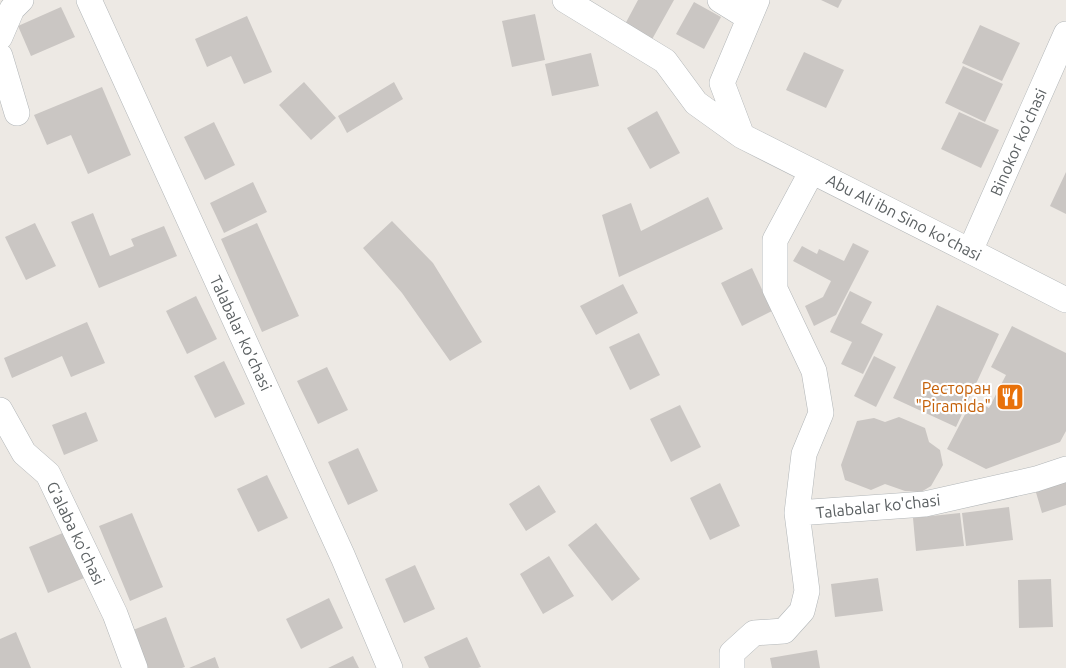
<svg xmlns="http://www.w3.org/2000/svg" width="1066" height="668" viewBox="0 0 1066 668" font-family="Ubuntu,sans-serif">
  <style>
    .building { fill: #cac6c3 }
    .lines { fill: none; stroke-linecap: round; stroke-linejoin: round }
    .minor-casing { stroke: #b2b6b8; stroke-width: 26 }
    .minor { stroke: #fff; stroke-width: 25 }
    .labels { text-anchor: middle; dominant-baseline: central; stroke-width: 4.5; stroke-linejoin: round; paint-order: stroke }
    .street-label { font-size: 16px; fill: #5c6163; stroke: #fff }
    .food-label { font-size: 16px; fill: #c56008; stroke: #fff; text-anchor: end }
  </style>
  <rect width="100%" height="100%" fill="#ede9e4"/>
  <path class="building" d="M638 0H674L650 43 623 28Z
    M821 0H842L838 8Z
    M694 2 721 17 704 49 676 34Z
    M61 7 75 37 31 56 18 26Z
    M535 14 545 60 512 67 502 21Z
    M247 16 272 72 244 84 231 56 207 67 195 39Z
    M980 25 1020 43 1002 81 962 63Z
    M804 52 844 70 826 108 786 90Z
    M591 53 599 86 552 96 545 64Z
    M963 66 1003 84 985 122 945 103Z
    M304 82 336 118 311 140 279 105Z
    M394 82 403 99 347 133 338 116Z
    M102 87 131 155 88 174 71 135 47 145 34 115Z
    M657 111 680 153 650 169 627 128Z
    M959 112 999 130 981 168 941 149Z
    M214 122 235 165 205 180 184 137Z
    M1066 172V214L1050 206Z
    M253 182 267 212 224 233 210 203Z
    M708 197 723 229 619 277 602 215 631 203 641 231Z
    M93 213 110 256 134 246 131 239 164 226 177 256 99 288 71 222Z
    M392 221 433 263 482 342 450 361 402 293 363 248Z
    M35 223 56 266 26 280 5 237Z
    M257 223 299 316 262 332 221 239Z
    M853 243 869 251 836 315 814 326 805 306 823 297 831 281 793 261 802 246 817 254 819 249 844 261Z
    M752 268 772 311 742 326 721 283Z
    M623 284 638 313 596 335 580 306Z
    M850 291 872 302 861 323 883 334 863 374 841 364 852 342 830 332Z
    M196 296 217 339 187 354 166 311Z
    M937 305 999 334 956 427 893 398Z
    M87 322 105 363 71 377 62 356 12 378 4 358Z
    M1012 326 1066 353V431L1060 442 986 469 947 449 973 399 989 408 1006 375 991 367Z
    M639 333 660 375 630 390 609 347Z
    M874 356 896 367 876 407 854 396Z
    M224 361 245 404 215 418 194 376Z
    M327 367 348 410 318 424 297 381Z
    M680 405 701 447 671 462 650 419Z
    M86 412 98 441 64 455 52 425Z
    M899 417 925 428 929 442 940 450 943 465 931 486 921 492 905 491 885 484 871 490 845 480 841 465 857 421 874 418 885 422Z
    M358 448 378 491 348 505 328 462Z
    M267 475 288 518 258 532 237 489Z
    M1066 479V505L1042 513 1035 489Z
    M720 483 740 526 710 540 690 498Z
    M539 485 556 512 526 531 509 504Z
    M1009 507 1013 540 966 546 962 513Z
    M132 513 163 587 130 601 99 526Z
    M960 513 964 546 916 551 913 518Z
    M596 523 640 579 612 601 568 545Z
    M65 532 84 578 48 593 29 547Z
    M549 556 574 596 543 614 520 574Z
    M415 565 435 609 404 623 385 579Z
    M878 578 883 611 835 617 831 584Z
    M1051 579 1053 627 1019 628 1018 580Z
    M329 598 343 628 301 649 286 619Z
    M166 617 185 667 182 668H148L133 630Z
    M16 632 31 668H0V639Z
    M467 637 481 667 478 668H429L424 657Z
    M817 650 820 668H772L770 658Z
    M353 656 359 668H328Z
    M215 657 219 668H189Z"/>
  <g class="lines">
    <defs>
      <path id="minor" d="M89 0 343 557 390 668
        M565 0 665 61 696 103 742 136 970 251 1066 300
        M720 0 749 18
        M0 37 12 9 21 0
        M0 56 17 113
        M742 136 722 83 757 0
        M970 251 1066 34
        M0 410 24 453 48 474 115 614 135 668
        M797 513 804 454 821 413 814 371 775 289V240L812 171
        M732 668V653L754 633 784 631 802 611 807 591 797 513 925 504 1036 479 1066 469"/>
    </defs>
    <use href="#minor" class="minor-casing"/>
    <use href="#minor" class="minor"/>
  </g>
  <defs>
    <symbol id="restaurant-square" viewBox="-11 -11 22 22"><rect x="-9" y="-9" width="18" height="18" rx="4" fill="#e8710a" stroke="#fff"/><path d="M-5-6h1v4h1v-4h1v4h1v-4h1v5L-1.5 .5V6h-2V.5L-5-1ZM5-6V6H3V1.5H1.5Q1.5-4 5-6Z" fill="#fff"/></symbol>
  </defs>
  <g fill-rule="evenodd">
    <use href="#restaurant-square" x="994" y="381" width="32" height="32"/>
  </g>
  <g class="labels">
    <g class="street-label">
      <text transform="translate(1018 142) rotate(-66)">Binokor ko'chasi</text>
      <text transform="translate(904 217) rotate(27)">Abu Ali ibn Sino ko'chasi</text>
      <text transform="translate(241 333) rotate(65)">Talabalar ko'chasi</text>
      <text transform="translate(878 506) rotate(-6)">Talabalar ko'chasi</text>
      <text transform="translate(76 533) rotate(64)">G'alaba ko'chasi</text>
    </g>
    <g class="food-label">
      <text x="991" y="388">Ресторан<tspan x="991" dy="18">"Piramida"</tspan></text>
    </g>
  </g>
</svg>
